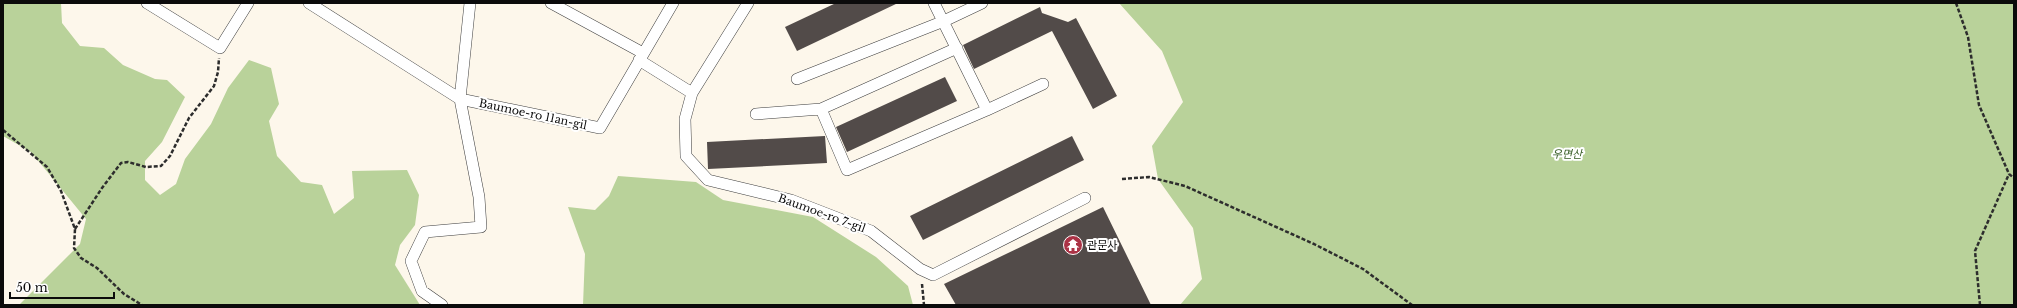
<svg xmlns="http://www.w3.org/2000/svg" width="2017" height="308" viewBox="0 0 2017 308" font-family="'Libre Baskerville','Noto Sans KR',serif">
  <style>
    .forest { fill: #b9d29a }
    .building { fill: #524b49 }
    .lines { fill: none; stroke-linecap: round; stroke-linejoin: round }
    .street-casing { stroke: #3e3e3e; stroke-width: 12 }
    .path { stroke: #2d2d2d; stroke-width: 2.5; stroke-dasharray: 4 2; stroke-linecap: butt }
    .street { stroke: #fff; stroke-width: 11 }
    .labels { text-anchor: middle; dominant-baseline: central; stroke-width: 4; stroke-linejoin: round; paint-order: stroke }
    .street-label { font-size: 11px; fill: #0b0b0b; stroke: #fff }
    .park-label { font-size: 11px; font-style: italic; fill: #355b23; stroke: #fff }
    .poi-label { font-size: 11px; fill: #0b0b0b; stroke: #fff; text-anchor: start }
  </style>
  <rect width="100%" height="100%" fill="#fdf7eb"/>
  <path class="forest" d="M3 3H61L62 23 80 46 104 48 123 65 155 79 167 80 185 97 162 142 145 161V180L160 195 176 184 185 159 211 124 228 88 249 60 271 68 279 104 269 121 277 156 301 182 322 185 334 214 354 198 352 171 407 170 419 195 415 225 400 245 395 265 420 305H19L80 244 86 219 31 152 3 136Z
    M1119 3H2014V305H1180L1202 279 1193 228 1158 179 1152 146 1183 102 1162 51Z
    M618 176 696 182 723 200 813 217 876 257 908 286 913 305H583L585 254 568 207 595 210 609 196Z"/>
  <path class="building" d="M836 3H898L797 51 785 27Z
    M1040 7 1042 13 1068 22 1076 18 1117 96 1093 109 1052 31 974 69 963 45Z
    M945 77 957 101 847 152 836 127Z
    M825 136 827 163 708 169 707 142Z
    M1072 136 1084 160 923 240 910 216Z
    M1103 207 1151 305H956L944 284Z"/>
  <g class="lines">
    <defs>
      <path id="street" d="M147 3 220 48 248 3
        M309 3 460 99 600 128 673 3
        M551 3 643 53
        M748 3 692 93 685 119 686 156 708 180 791 200 871 231 920 269 933 275 1085 198
        M934 3 987 110 847 170 821 109 957 48
        M639 60 692 93
        M797 79 944 21 982 3
        M987 110 1043 84
        M756 114 821 109
        M442 305 422 291 411 261 425 232 481 227 479 197 460 99 470 3"/>
    </defs>
    <use href="#street" class="street-casing"/>
    <path class="path" d="M1956 3 1968 37 1979 105 2009 174 2014 178
      M3 130 47 167 61 191 75 229 74 248 81 258 97 268 124 294 142 305
      M1122 179 1149 177 1185 186 1314 244 1363 269 1412 305
      M75 229 102 188 121 163 128 162 146 167 161 166 170 156 189 118 214 86 218 72 219 58
      M922 284 924 305
      M1980 305 1975 251 2009 174"/>
    <use href="#street" class="street"/>
  </g>
  <defs>
    <symbol id="temple-disc" viewBox="-11 -11 22 22"><circle r="9.5" fill="#ab3346" stroke="#fff"/><path d="M0-6L5-2H3V0L6.5 2.5H4V6H1.5V3h-3V6H-4V2.5H-6.5L-3 0V-2H-5Z" fill="#fff"/></symbol>
  </defs>
  <g fill-rule="evenodd">
    <use href="#temple-disc" x="1062" y="234" width="22" height="22"/>
  </g>
  <g class="labels">
    <g class="street-label">
      <text transform="translate(533 114) rotate(12)">Baumoe-ro 11an-gil</text>
      <text transform="translate(822 213) rotate(20)">Baumoe-ro 7-gil</text>
    </g>
    <g class="park-label">
      <text x="1567" y="154">우면산</text>
    </g>
    <g class="poi-label">
      <text x="1087" y="245">관문사</text>
    </g>
  </g>
  <rect width="2017" height="308" fill="none" stroke="#0b0b0b" stroke-width="8"/>
  <path d="M10 292v6h104v-6" fill="none" stroke="#0b0b0b" stroke-width="2"/>
  <text x="16" y="292" font-size="12" fill="#0b0b0b" stroke="#ffffff" stroke-width="3" paint-order="stroke">50 m</text>
</svg>
